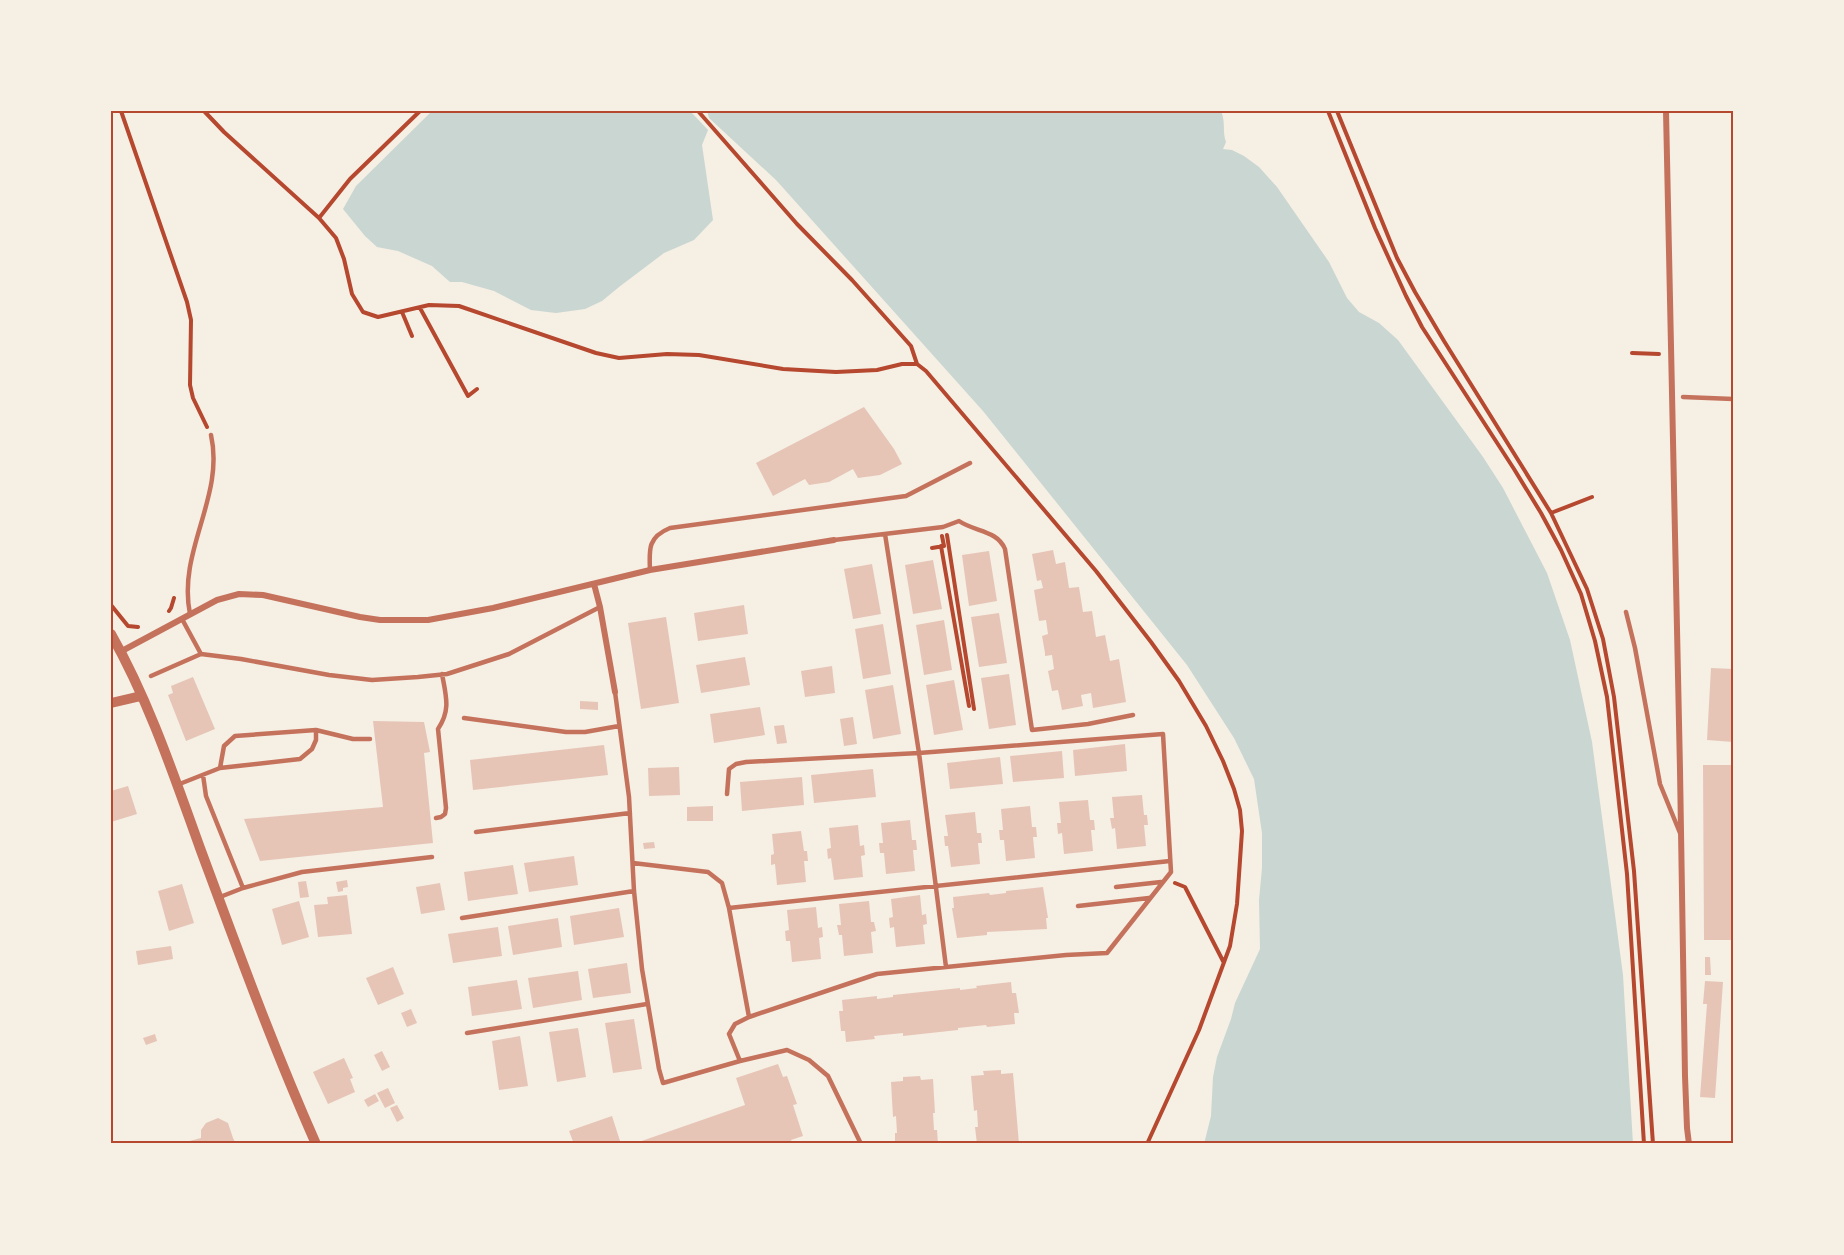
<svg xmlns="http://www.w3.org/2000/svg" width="1844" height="1255" viewBox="0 0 1844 1255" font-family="'Asap Condensed',sans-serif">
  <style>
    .water { fill: #c9d6d2 }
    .building { fill: #e6c5b7 }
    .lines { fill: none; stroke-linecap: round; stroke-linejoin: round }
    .path { stroke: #b5482f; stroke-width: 4 }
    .service { stroke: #c5725c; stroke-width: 4.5 }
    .minor { stroke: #c5725c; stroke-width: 6 }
    .tertiary { stroke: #c5725c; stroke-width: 10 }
    .neatline { fill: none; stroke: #b5482f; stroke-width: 2 }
  </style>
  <rect width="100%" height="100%" fill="#f6efe4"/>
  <path class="water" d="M432 111H690L708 130 702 145 713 220 694 240 664 253 619 287 602 301 585 309 556 313 531 310 494 291 462 282H450L432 266 398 251 377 247 365 236 343 209 356 186Z
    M707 111H1221C1226 123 1222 131 1226 142L1223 149 1232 150 1244 156 1259 167 1277 187 1329 262 1347 298 1359 312 1379 323 1398 340 1483 457 1503 488 1547 573 1570 640 1592 742 1623 975 1633 1144H1204L1211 1116 1213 1077 1217 1057 1231 1019 1235 1003 1260 949 1259 900 1262 868V833L1254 779 1234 738 1187 665 983 411 776 180 709 118Z"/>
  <path class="building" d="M864 407 894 449 902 464 880 475 858 478 853 469 829 482 809 485 805 479 773 496 756 463Z
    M1053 550 1056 564 1065 562 1069 588 1079 587 1083 612 1092 611 1096 637 1105 635 1110 661 1119 659 1126 702 1093 708 1091 693 1081 695 1083 706 1062 710 1058 690 1052 691 1048 671 1054 669 1052 655 1045 656V653L1042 636 1048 634 1046 620 1039 621 1034 590 1043 588 1041 580 1037 581 1032 554Z
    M989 551 997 601 969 606 962 555Z
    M933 560 942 609 913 614 905 565Z
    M872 564 881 614 853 619 844 569Z
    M744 605 748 634 698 641 694 613Z
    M999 613 1007 663 979 667 971 617Z
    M666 617 679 703 641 709 628 623Z
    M944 620 952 670 924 675 916 625Z
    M883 624 891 674 863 679 855 629Z
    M745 657 750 685 701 693 696 665Z
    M832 666 835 693 805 697 801 671Z
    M1711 668 1733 669V742L1707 740Z
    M1009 674 1016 725 989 729 981 678Z
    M193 677 215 729 186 741 168 695 173 693 171 686Z
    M954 680 963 730 934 735 926 685Z
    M893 685 901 734 873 739 865 690Z
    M580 701 598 702V710L580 709Z
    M760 707 765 735 714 743 710 714Z
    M853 717 857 744 844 746 840 719Z
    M373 721 424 722 430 752 424 753 433 843 260 861 244 819 383 807Z
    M784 725 787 743 777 744 774 726Z
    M1125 744 1127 771 1075 776 1073 750Z
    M604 745 608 775 473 790 470 760Z
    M1062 751 1064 778 1013 782 1010 756Z
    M1000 757 1003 784 950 789 947 763Z
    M1703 765H1733V940H1704Z
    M679 767 680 795 649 796 648 768Z
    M873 769 876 797 814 803 811 775Z
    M802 777 804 805 742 811 740 782Z
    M128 786 137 814 111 822V791Z
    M1142 795 1144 815H1147L1148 825H1144L1146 846 1117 849 1115 828 1112 829 1110 818H1114L1112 797Z
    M1088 800 1090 820H1094L1095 830H1091L1093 851 1064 854 1062 833 1058 834 1057 823H1061L1059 802Z
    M713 806V821H687V807Z
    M1030 806 1032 827H1036L1037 837H1033L1035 858 1006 861 1004 840H1000L999 830H1003L1001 809Z
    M975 812 977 833H981L982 843H978L980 864 951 867 948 846H945L944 836H948L945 815Z
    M910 820 912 840H916L917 850H913L915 871 886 874 884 853H880L879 843H883L881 823Z
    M858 825 860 846 864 845 865 855 861 856 863 877 834 880 831 858 828 859 827 849 831 848 829 828Z
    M801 831 804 851H807L808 861H804L806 882 777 885 775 864 771 865V855L774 854 772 834Z
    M654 842 655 848 644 849 643 843Z
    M574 856 578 885 529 892 524 863Z
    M513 865 518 894 468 901 464 872Z
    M347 880 348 887 343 888V891L338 892 336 882Z
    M306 881 309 897 300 898 298 882Z
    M440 883 445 910 421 914 416 887Z
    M182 884 194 923 169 931 158 891Z
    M1043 887 1048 918H1046L1047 929 987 932V935L957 938 952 908H954L953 897 989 893 990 895 1006 893V891Z
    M347 895 352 934 318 937 314 905 328 904 327 897Z
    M920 895 922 915 926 914 927 924 923 925 925 944 896 947 894 927 890 928 889 918 893 917 891 899Z
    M299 901 309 937 282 945 272 909Z
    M869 901 871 922H874L876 931 871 932 873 953 844 956 842 935H839L837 925H841L839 904Z
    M816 907 818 928 822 927 823 937 819 938 821 959 792 962 790 941H786L785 931 789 930 787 910Z
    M619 908 624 937 574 945 570 916Z
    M558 918 562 947 513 955 508 926Z
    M498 927 502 956 453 963 448 934Z
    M171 946 173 959 138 965 136 951Z
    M1705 957H1710L1711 975H1705Z
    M627 963 631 993 593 998 588 969Z
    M393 967 404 994 378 1005 366 978Z
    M578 971 582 1000 533 1008 528 978Z
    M517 980 522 1009 472 1016 468 987Z
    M1705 981 1723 982 1715 1098 1700 1097 1707 1004H1703Z
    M1011 982 1012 993H1016L1019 1013H1014L1015 1024 987 1027 986 1025 958 1028V1030L903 1036V1033L874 1036 875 1039 846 1042 845 1031H841L839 1011H843L842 1000 877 996V999L893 997V995L960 988V990L977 988 976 986Z
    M411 1009 417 1023 407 1027 401 1013Z
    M634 1019 642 1069 613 1073 605 1023Z
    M578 1028 586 1077 557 1082 549 1032Z
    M155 1034 157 1041 146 1045 143 1038Z
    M520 1036 528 1086 499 1090 492 1041Z
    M382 1051 390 1067 382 1071 374 1055Z
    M344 1058 353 1078 350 1079 355 1092 328 1104 313 1072Z
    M778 1064 783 1077 787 1076 797 1104 793 1105 803 1136 791 1140 793 1144H758V1142L753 1144H633L745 1105 736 1078Z
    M1001 1070V1074L1013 1073 1019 1144H977L975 1127H978L977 1110 974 1111 971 1076 984 1075 983 1071Z
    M920 1076 921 1080 933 1079 935 1113H933L934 1130H937L938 1144H895V1133H897L896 1116 893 1117 891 1082 903 1081V1077Z
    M388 1088 395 1103 385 1108 377 1093Z
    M375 1094 379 1101 368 1107 364 1100Z
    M397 1105 404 1118 397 1122 390 1108Z
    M612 1116 621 1144H574L569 1131Z
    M218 1118 228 1123 233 1138 236 1144H178L201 1138V1130L206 1123Z"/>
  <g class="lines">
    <path class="path" d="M121 111 187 302 191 320 190 385 193 398 207 427
      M204 111 224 132 319 218 336 238 344 259 352 294 363 312 378 317 429 305 459 306 596 353 619 358 667 354 699 355 783 369 836 372 877 370 902 364H917L926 371 1096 571 1151 642 1179 681 1206 726 1223 761 1234 789 1240 810 1242 831 1237 904 1230 946 1199 1030 1147 1144
      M698 111 797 224 852 280 911 346 917 364
      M1328 111 1375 228 1406 296 1422 327 1514 469 1541 513 1561 550 1581 594 1595 641 1607 697 1627 874 1644 1144
      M1337 111 1397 258 1415 292 1444 341 1551 513 1587 589 1603 639 1614 697 1634 871 1653 1144
      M319 218 350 179 420 111
      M420 308 468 396 477 389
      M402 312 412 336
      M1632 353 1659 354
      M1551 513 1592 497
      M947 535 974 709
      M941 546 969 706
      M932 548 944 546 942 536
      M111 605 128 626 138 627
      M169 611 171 608 174 598
      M1175 883 1185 887 1223 961"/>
    <path class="service" d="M1683 397 1733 399
      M834 540 943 527 959 521C975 532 997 530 1005 549L1032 730 1088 724 1133 715
      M650 570C649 549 648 537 670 528L906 496 970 463
      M1626 612 1635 648 1660 784 1680 833
      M190 614C177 551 225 497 211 435
      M182 619 201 654 241 659 329 675 372 680 418 677 447 674 509 654 600 607
      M151 676 201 654
      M615 692 629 797 634 891 642 969 659 1069 663 1083 740 1061 729 1034 735 1024 749 1017
      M464 718 566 732H585L619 726
      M220 768 224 746 235 736 316 730 353 739H370
      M203 775 206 796 243 888 302 872 432 857
      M177 785 220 768 300 759 312 749 316 740V730
      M727 794 729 769 736 764 746 762 919 753 946 967
      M436 818 441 817 445 814 446 808 438 729C451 710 446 696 442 674
      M476 832 630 813
      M633 863 708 872 722 883 729 908 1170 861
      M1116 887 1161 882
      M220 897 243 888
      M1078 906 1149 898
      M729 908 749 1017 877 974 1066 955 1107 953 1171 872 1163 734 919 753 885 534
      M462 918 634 891
      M467 1033 647 1004
      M740 1061 787 1050 809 1060 828 1076 861 1144"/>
    <path class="minor" d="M1666 111 1680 770 1685 1076 1687 1128 1689 1144
      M594 584 600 607 615 692
      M120 652 217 600 239 594 263 595 360 617 380 620H428L493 608 650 570 834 540"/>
    <path class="tertiary" d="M111 634C149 701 174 776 200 848 237 948 273 1047 316 1144
      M111 703 141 696"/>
  </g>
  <rect width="1844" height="1255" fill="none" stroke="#f6efe4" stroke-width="225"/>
  <rect x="112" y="112" width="1620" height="1030" class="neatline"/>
</svg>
